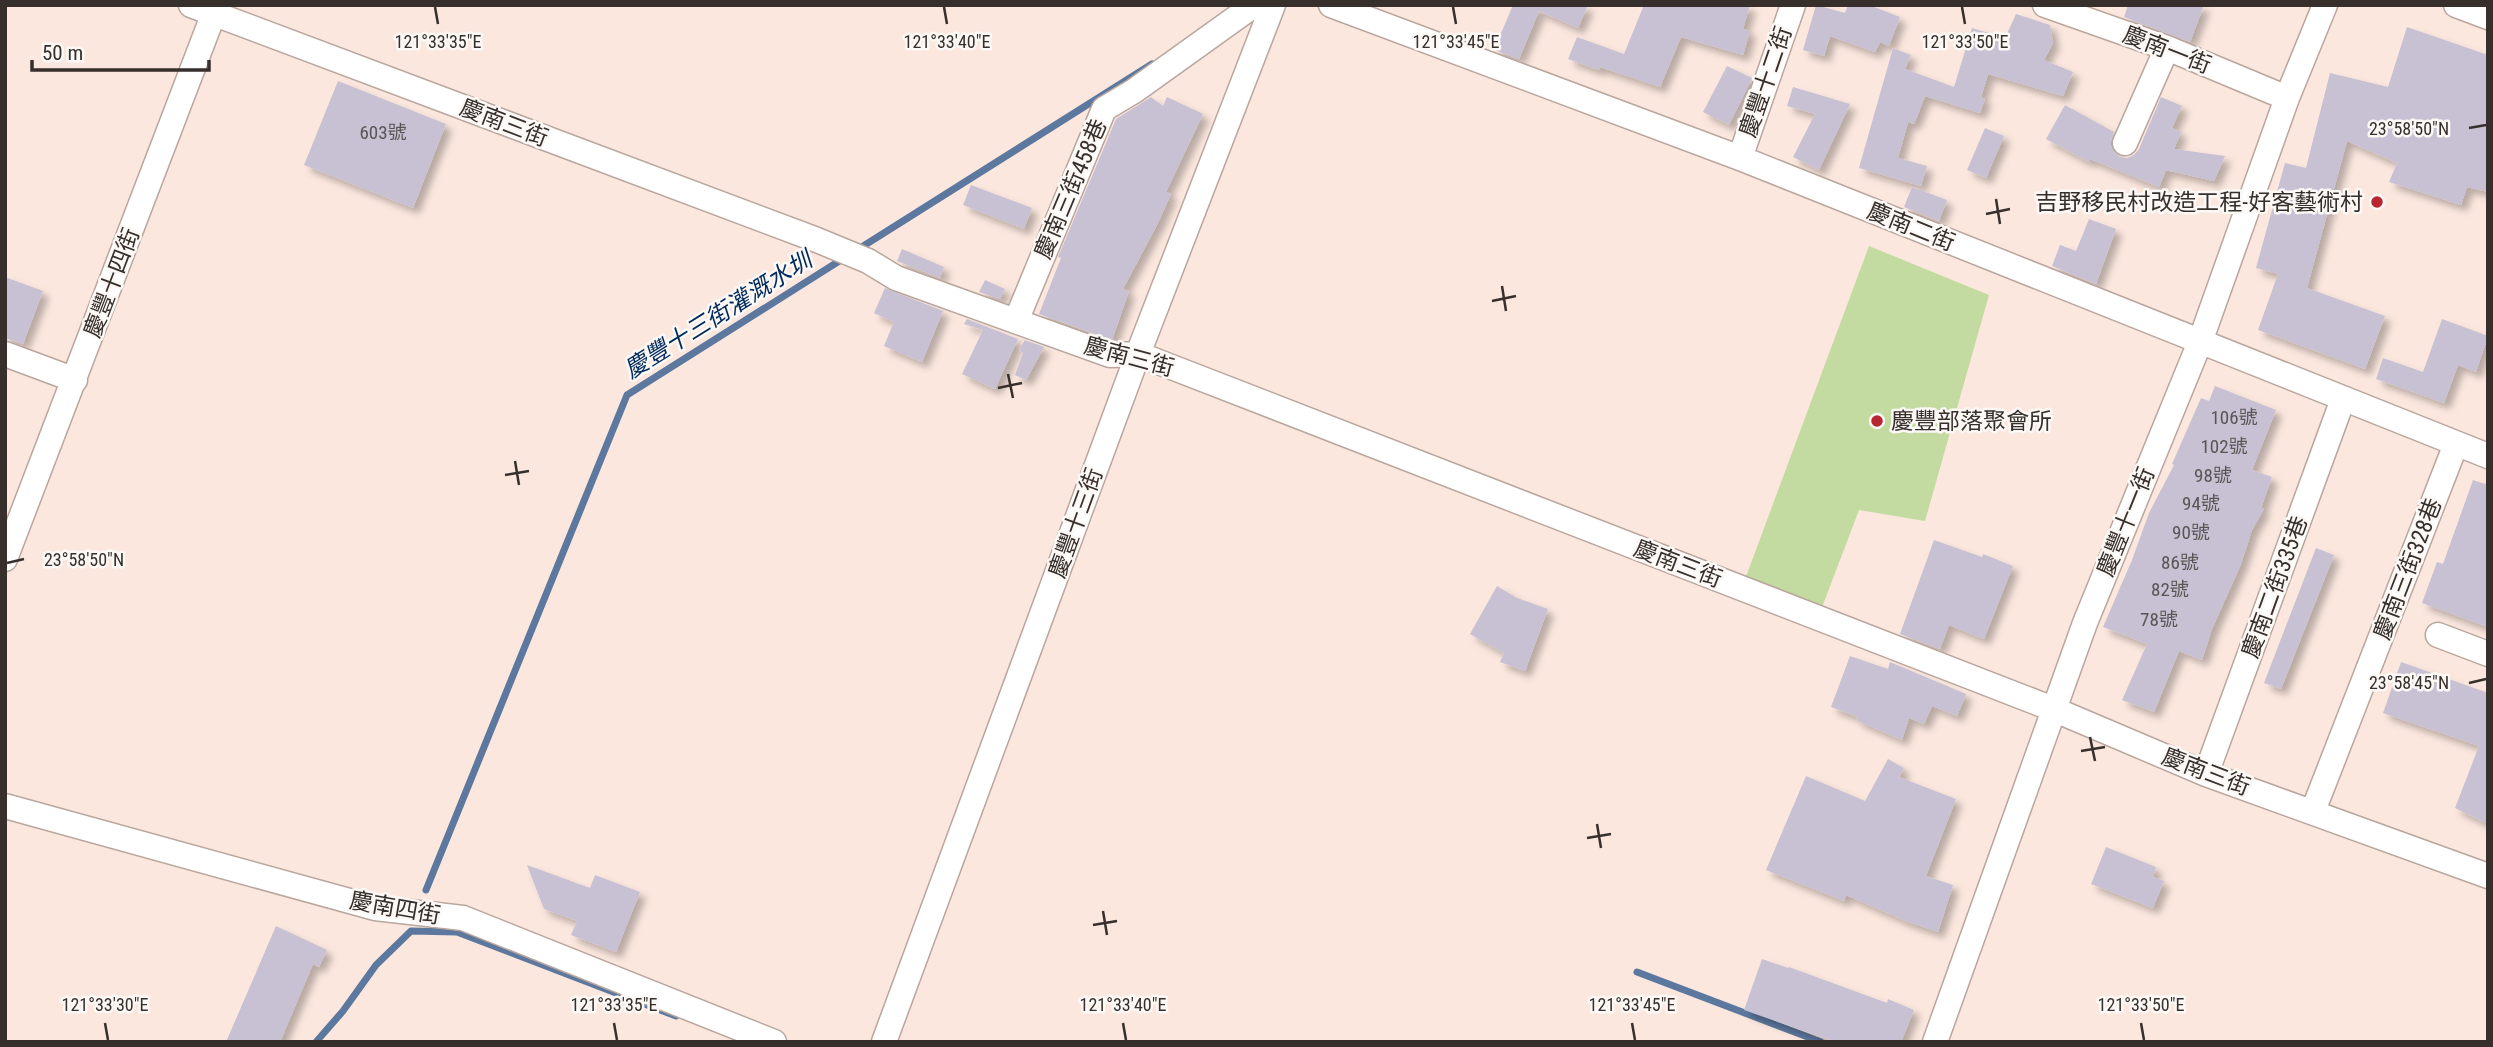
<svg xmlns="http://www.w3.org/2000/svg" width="2493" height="1047" viewBox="0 0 2493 1047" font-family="'Roboto Condensed','Noto Sans TC',sans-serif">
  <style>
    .green { fill: #c3daa0 }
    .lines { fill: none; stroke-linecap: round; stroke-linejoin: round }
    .stream { stroke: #5d789f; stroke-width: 7 }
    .building { fill: #c7c1d3; filter: url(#shadow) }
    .minor-casing { stroke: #b9a69d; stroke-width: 27 }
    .minor { stroke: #fff; stroke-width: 24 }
    .ticks { fill: none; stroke: #362f2b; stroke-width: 2.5 }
    .poi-dot { fill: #b82731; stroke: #fcf8f6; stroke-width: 2.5 }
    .labels { text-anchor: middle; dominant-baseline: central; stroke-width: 5; stroke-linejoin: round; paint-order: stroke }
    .number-label { font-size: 19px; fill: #5a5455 }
    .street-label { font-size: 23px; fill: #362f2b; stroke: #fcf8f6 }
    .poi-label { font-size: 23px; fill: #362f2b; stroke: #fcf8f6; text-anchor: end }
    .water-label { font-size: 24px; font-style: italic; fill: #012a5d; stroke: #fcf8f6 }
    .ticks-label { font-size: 18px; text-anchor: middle; fill: #362f2b; stroke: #fcf8f6; stroke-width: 5; stroke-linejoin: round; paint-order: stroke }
  </style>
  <defs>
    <filter id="shadow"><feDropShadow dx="6" dy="6" stdDeviation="3.5" flood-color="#0004"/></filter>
  </defs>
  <rect width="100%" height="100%" fill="#fbe7de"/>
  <path class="green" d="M1869 246 1989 295 1925 521 1859 510 1821 610 1744 582Z"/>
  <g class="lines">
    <path class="stream" d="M857 250 1152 64
      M426 890 627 395 844 258
      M1637 972 1821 1042
      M316 1042 343 1011 376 965 411 931 457 932 676 1016"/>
  </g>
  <path class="building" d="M1513 5H1588L1578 28 1539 11 1519 59 1494 50Z
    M1644 5H1750L1743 29 1750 31 1743 55 1681 37 1660 87 1600 67 1599 70 1568 59 1577 37 1624 54Z
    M1816 5 1845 13 1848 5H1869L1900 17 1889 46 1880 42 1875 52 1830 36 1824 56 1803 50Z
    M2128 5H2204L2190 42 2124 17Z
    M2016 14 2050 25 2053 43 2044 60 2073 72 2063 96 1988 74 1981 97 1985 99 1980 113 1925 96 1914 124 1908 122 1898 158 1927 166 1921 186 1859 168 1893 48 1911 55 1905 69 1954 87 1972 28 2005 38Z
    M2407 27 2488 55V192L2467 187 2461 205 2389 182 2397 163 2347 141 2307 288 2385 316 2365 369 2258 330 2278 274 2256 268 2285 163 2306 168 2330 73 2388 87Z
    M1727 66 1752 78 1729 125 1703 112Z
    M338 81 446 124 413 208 304 165Z
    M1793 87 1850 104 1819 170 1793 157 1815 114 1787 106Z
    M1151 97 1163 106 1167 97 1203 114 1166 192 1171 194 1159 221 1123 289 1129 291 1112 340 1039 314 1061 258 1058 257 1116 119Z
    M2161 97 2182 106 2172 128 2181 132 2174 149 2225 156 2214 181 2166 170 2159 187 2090 159 2089 162 2046 139 2065 105 2114 132 2110 144 2113 151 2120 157 2127 158 2134 155 2139 149Z
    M1985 128 2004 136 1986 178 1967 170Z
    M971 185 1032 208 1024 229 963 205Z
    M1912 187 1947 200 1939 221 1904 207Z
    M2089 219 2116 229 2096 284 2052 266 2060 245 2076 251Z
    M902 249 944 267 940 278 897 261Z
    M5 277 43 291 23 344 5 338Z
    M985 280 1005 289 1000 299 979 292Z
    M885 288 943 311 922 362 884 346 894 322 874 313Z
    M967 319 1018 339 995 389 962 374 983 330 964 324Z
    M2442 319 2488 336 2476 372 2458 365 2444 403 2376 379 2383 358 2423 372Z
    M1025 340 1044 347 1026 380 1015 375 1023 353 1019 350Z
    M2215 386 2276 410 2252 470 2272 477 2261 508 2264 509 2252 530 2241 564 2212 629 2202 660 2179 651 2154 712 2122 700 2147 644 2103 627 2132 560 2149 513 2174 465 2172 464 2201 398 2209 401Z
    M2473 480 2488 485V627L2422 603 2437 562 2443 564Z
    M1934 540 1982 557 1983 554 2013 566 1984 639 1949 625 1940 649 1900 634Z
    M2316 548 2334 555 2281 689 2264 683Z
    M1497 586 1517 598 1548 609 1525 671 1500 662 1504 653 1470 634Z
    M1850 656 1888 669 1890 662 1966 694 1957 716 1932 706 1924 724 1909 718 1902 740 1856 720 1858 717 1831 707Z
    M2401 662 2488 693V824L2455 808 2479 746 2383 713Z
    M1888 759 1904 768 1899 777 1956 799 1926 876 1953 885 1938 932 1908 922 1846 895 1844 901 1766 870 1806 776 1865 801Z
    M2106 847 2156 867 2153 877 2164 881 2153 908 2091 884Z
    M527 865 590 888 595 875 640 892 616 952 571 935 577 921 544 909Z
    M276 926 327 950 319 967 313 964 280 1042H226Z
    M1762 959 1788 968 1789 967 1887 1003 1888 999 1914 1010 1901 1042H1836L1744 1010Z"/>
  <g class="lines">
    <defs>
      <path id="minor" d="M191 5 817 240 868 261 896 278 1110 355 1138 354 2053 709 2206 774 2488 876
        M1331 5 1740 158 2488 456
        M2045 5 2167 48 2287 98
        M2456 5 2488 17
        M2125 143 2167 48
        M1740 158 1793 5
        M1016 321 1104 109 1134 91 1254 5
        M5 354 75 380
        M5 559 217 5
        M2438 635 2488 654
        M2206 774 2343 399
        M5 806 375 908 463 918 774 1042
        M2313 811 2456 444
        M884 1042 1138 354 1273 5
        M1935 1042 2085 623 2200 342 2287 98 2325 5"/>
    </defs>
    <use href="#minor" class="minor-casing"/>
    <use href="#minor" class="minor"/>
  </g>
  <path class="ticks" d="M435 7 438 24M944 7 947 24M1453 7 1456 24M1962 7 1965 24M2469 128 2486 125M1996 199 2000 224M1986 214 2010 209M1502 286 1506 311M1492 301 1516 296M1008 374 1013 398M998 388 1022 383M515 461 519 485M505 475 529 471M7 563 24 559M2469 683 2486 679M2090 737 2095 761M2081 751 2105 747M1597 824 1601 848M1587 838 1611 834M1103 911 1107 935M1093 925 1117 921M105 1023 108 1040M614 1023 617 1040M1123 1023 1126 1040M1632 1023 1635 1040M2141 1023 2144 1040"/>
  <g class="poi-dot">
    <circle cx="2377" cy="202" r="7"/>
    <circle cx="1877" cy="421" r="7"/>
  </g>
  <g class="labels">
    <g class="number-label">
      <text x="383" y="132">603號</text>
      <text x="2234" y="417">106號</text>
      <text x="2224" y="446">102號</text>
      <text x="2213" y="475">98號</text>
      <text x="2201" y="503">94號</text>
      <text x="2191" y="532">90號</text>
      <text x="2180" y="562">86號</text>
      <text x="2170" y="589">82號</text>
      <text x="2159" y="619">78號</text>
    </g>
    <g class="street-label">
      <text transform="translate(2167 50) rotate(21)">慶南一街</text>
      <text transform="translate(1766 82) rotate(-71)">慶豐十二街</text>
      <text transform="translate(504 123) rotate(21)">慶南三街</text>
      <text transform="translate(1071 189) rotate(-67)">慶南三街458巷</text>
      <text transform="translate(1911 227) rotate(22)">慶南二街</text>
      <text transform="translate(112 283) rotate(-69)">慶豐十四街</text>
      <text transform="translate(1129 357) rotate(15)">慶南三街</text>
      <text transform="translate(2126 522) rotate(-68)">慶豐十一街</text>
      <text transform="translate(1076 523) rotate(-70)">慶豐十三街</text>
      <text transform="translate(1678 564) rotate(21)">慶南三街</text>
      <text transform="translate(2408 569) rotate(-69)">慶南三街328巷</text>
      <text transform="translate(2275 587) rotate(-70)">慶南二街335巷</text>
      <text transform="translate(2206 772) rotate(21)">慶南三街</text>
      <text transform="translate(395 908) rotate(10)">慶南四街</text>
    </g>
    <g class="poi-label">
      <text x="2363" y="202">吉野移民村改造工程-好客藝術村</text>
      <text x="1891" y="421" text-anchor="start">慶豐部落聚會所</text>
    </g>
    <g class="water-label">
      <text transform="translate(718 315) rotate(-32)">慶豐十三街灌溉水圳</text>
    </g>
  </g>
  <g class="ticks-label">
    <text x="438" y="48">121°33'35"E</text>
    <text x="947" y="48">121°33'40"E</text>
    <text x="1456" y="48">121°33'45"E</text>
    <text x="1965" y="48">121°33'50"E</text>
    <text x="2409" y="135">23°58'50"N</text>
    <text x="84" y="566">23°58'50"N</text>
    <text x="2409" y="689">23°58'45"N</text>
    <text x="105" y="1011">121°33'30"E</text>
    <text x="614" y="1011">121°33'35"E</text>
    <text x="1123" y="1011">121°33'40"E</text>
    <text x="1632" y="1011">121°33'45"E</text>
    <text x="2141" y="1011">121°33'50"E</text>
  </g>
  <rect width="2493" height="1047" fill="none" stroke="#362f2b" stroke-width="14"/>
  <path d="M32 60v10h177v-10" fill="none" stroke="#362f2b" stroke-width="3.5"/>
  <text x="42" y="60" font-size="21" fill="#362f2b" stroke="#fcf8f6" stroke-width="5" paint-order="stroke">50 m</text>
</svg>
